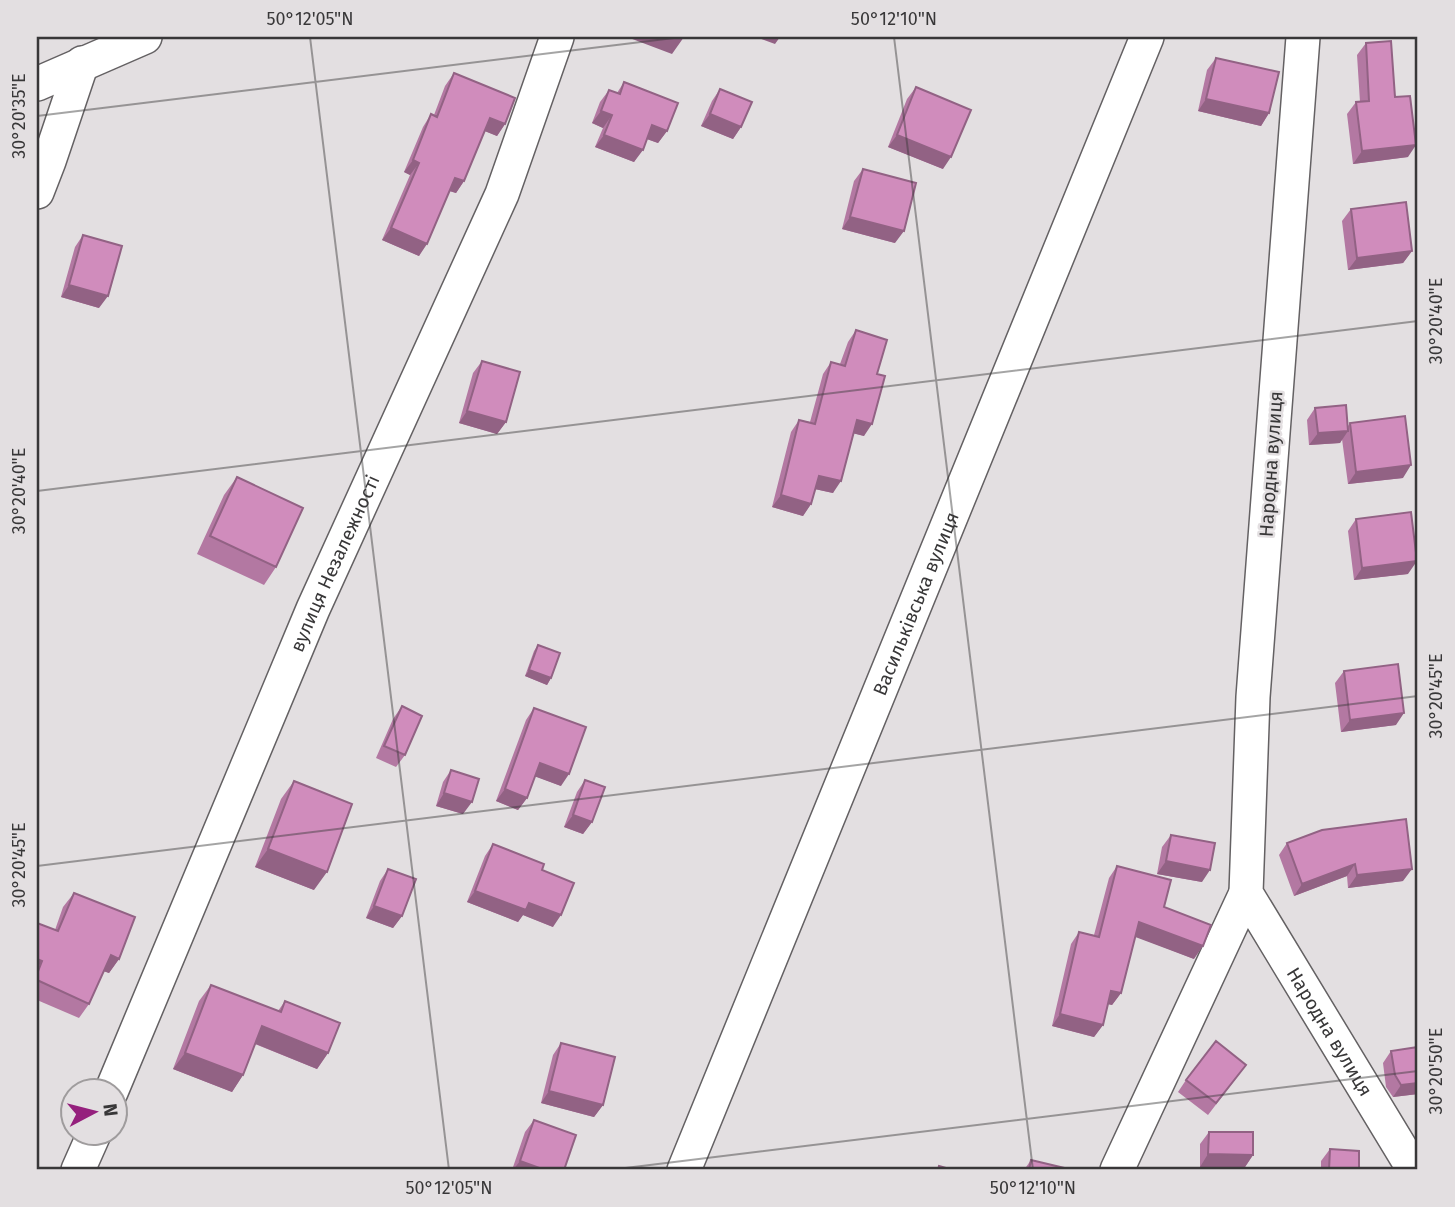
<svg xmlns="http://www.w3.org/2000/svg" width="1455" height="1207" viewBox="0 0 1455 1207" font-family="'Fira Sans',sans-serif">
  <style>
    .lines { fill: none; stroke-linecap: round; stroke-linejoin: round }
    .minor-casing { stroke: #646163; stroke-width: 36 }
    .minor { stroke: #fff; stroke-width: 33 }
    .wall { fill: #b378a2 }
    .shaded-wall { fill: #926284 }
    .building { fill: #d08cbc; stroke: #926284; stroke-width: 2 }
    .ticks { fill: none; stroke: #383738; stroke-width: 2; stroke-opacity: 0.45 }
    .labels { text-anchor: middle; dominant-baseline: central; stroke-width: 5; stroke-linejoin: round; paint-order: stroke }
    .street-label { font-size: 19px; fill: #383738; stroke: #e3dfe1 }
    .neatline { fill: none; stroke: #383738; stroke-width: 2.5 }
    .ticks-label { font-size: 18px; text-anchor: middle; fill: #383738 }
  </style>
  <rect width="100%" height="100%" fill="#e3dfe1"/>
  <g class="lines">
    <defs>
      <g id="minor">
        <path id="s1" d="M1303 37 1253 697 1246 893 1414 1170"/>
        <path d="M37 84 145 37"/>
        <path d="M37 192 49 161 82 63"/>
        <path id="s2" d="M111 1092 313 609 502 194 557 37"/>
        <path d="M78 1170 94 1134"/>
        <path id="s3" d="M684 1170 1147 37"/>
        <path d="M1117 1170 1246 893"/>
      </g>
    </defs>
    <use href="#minor" class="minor-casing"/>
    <use href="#minor" class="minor"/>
  </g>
  <path class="wall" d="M1366 43 1395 97 1408 157 1353 164 1347 114 1356 102H1360L1357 55Z
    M1216 58 1269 113 1261 126 1198 111 1207 70Z
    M454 73 505 124 497 136 485 131 464 181 456 193 449 191 419 256 382 240 410 175 404 172 423 127 431 114 434 115 445 86Z
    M624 82 667 131 658 143 647 139 634 162 595 147 603 128 592 123 600 102 609 90 617 93Z
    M916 87 943 169 888 147 907 99Z
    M720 89 741 127 733 139 701 126 712 101Z
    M863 169 895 243 842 229 854 181Z
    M1351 209 1412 251 1403 263 1348 270 1342 221Z
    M83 235 99 308 61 297 75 247Z
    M856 330 877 374 864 436 853 433 833 493 815 489 811 504 803 516 772 507 791 432 799 420 810 422 823 374 831 362 840 364 848 342Z
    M482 361 506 422 497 434 459 423 473 373Z
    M1315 408 1348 426 1350 423 1403 478 1348 484 1342 439 1340 443 1309 445 1307 420Z
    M237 477 276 567 264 585 197 554 224 495Z
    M1356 519 1408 574 1354 580 1348 531Z
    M538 645 551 678 547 685 525 676 534 651Z
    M1344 671 1396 725 1341 732 1335 683Z
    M402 706 405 755 396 767 376 758 393 719Z
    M534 708 561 786 535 776 527 798 518 810 496 801 526 720Z
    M451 770 463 814 436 806 443 782Z
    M585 780 592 822 583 834 564 827 577 792Z
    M294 781 314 890 255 867 281 799Z
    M1322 830 1403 881 1348 888 1347 876 1294 896 1279 855 1287 843Z
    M1171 835 1202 882 1157 874 1162 847Z
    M493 844 542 870 553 927 523 915 518 922 467 902 485 856Z
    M1117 866 1164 907 1194 959 1135 936 1121 993 1112 1005 1108 1004 1103 1025 1094 1037 1052 1026 1071 944 1079 932 1094 935 1109 878Z
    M388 869 402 916 393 928 366 918 380 881Z
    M74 893 119 959 109 973 104 971 89 1004 79 1018 37 1000V923L55 930 63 907Z
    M211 985 278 1011 285 1001 328 1053 317 1069 255 1044 243 1075 232 1092 173 1069 199 1001Z
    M561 1043 603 1105 594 1117 541 1103 553 1055Z
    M1391 1051 1418 1094 1393 1097 1386 1087 1383 1063Z
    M1237 1077 1208 1115 1178 1092 1186 1080Z
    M534 1120 564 1170H512L525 1132Z
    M1209 1132 1253 1155 1245 1167H1200V1144Z
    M1330 1149 1359 1170H1321V1161Z
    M1031 1160 1073 1170H1024Z"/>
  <path class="shaded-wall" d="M627 37H684L672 54Z
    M756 37H780L775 44Z
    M1206 99 1269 113 1261 126 1198 111Z
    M601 111 612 115 603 128 592 123Z
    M710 114 741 127 733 139 701 126Z
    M490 118 505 124 497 136 482 130Z
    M652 125 667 131 658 143 644 138Z
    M604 135 643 150 634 162 595 147Z
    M897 135 951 157 943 169 888 147Z
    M1416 145 1408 157 1353 164 1362 151Z
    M413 160 419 163 410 175 404 172Z
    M455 178 464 181 456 193 447 190Z
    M850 217 904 231 895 243 842 229Z
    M391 228 427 244 419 256 382 240Z
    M1412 251 1403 263 1348 270 1357 258Z
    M69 285 108 296 99 308 61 297Z
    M467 411 506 422 497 434 459 423Z
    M857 420 872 424 864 436 848 432Z
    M1348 431 1340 443 1309 445 1318 433Z
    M1411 465 1403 478 1348 484 1356 472Z
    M819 476 841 481 833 493 810 488Z
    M781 495 811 504 803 516 772 507Z
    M1417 561 1408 574 1354 580 1362 568Z
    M529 670 551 678 547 685 525 676Z
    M1404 713 1396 725 1341 732 1350 720Z
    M540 763 569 774 561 786 531 775Z
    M505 789 527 798 518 810 496 801Z
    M444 793 472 802 463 814 436 806Z
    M573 815 592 822 583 834 564 827Z
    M268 849 327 872 314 890 255 867Z
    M1166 861 1210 870 1202 882 1157 874Z
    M1355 864 1347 876 1294 896 1302 884Z
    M1412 869 1403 881 1348 888 1357 875Z
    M475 891 529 903 561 915 553 927 523 915 518 922 467 902Z
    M374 906 402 916 393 928 366 918Z
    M1139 922 1203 946 1194 959 1130 935Z
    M111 955 119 959 109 973 100 970Z
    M37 959 42 961 37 969Z
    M1111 991 1121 993 1112 1005 1103 1003Z
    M1060 1014 1103 1025 1094 1037 1052 1026Z
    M262 1026 328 1053 317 1069 251 1042Z
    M185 1053 243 1075 232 1092 173 1069Z
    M1418 1083V1094L1393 1097 1401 1085Z
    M549 1091 603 1105 594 1117 541 1103Z
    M1208 1154 1253 1155 1245 1167H1200Z
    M520 1161 545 1170H513Z"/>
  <path class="building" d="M1391 41 1395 97 1410 96 1416 145 1362 151 1356 102 1369 101 1366 43Z
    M1216 58 1279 72 1269 113 1206 99Z
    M454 73 515 98 505 124 490 118 464 181 455 178 427 244 391 228 419 163 413 160 431 114 437 117Z
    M624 82 678 103 667 131 652 125 643 150 604 135 612 115 601 111 609 90 620 94Z
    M916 87 971 110 951 157 897 135Z
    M720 89 752 102 741 127 710 114Z
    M863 169 916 183 904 231 850 217Z
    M1406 202 1412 251 1357 258 1351 209Z
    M83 235 122 246 108 296 69 285Z
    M856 330 887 340 877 374 885 376 872 424 857 420 841 481 819 476 811 504 781 495 799 420 815 424 831 362 845 366Z
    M482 361 520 372 506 422 467 411Z
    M1346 405 1348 431 1318 433 1315 408Z
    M1405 416 1411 465 1356 472 1350 423Z
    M237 477 303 508 276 567 210 536Z
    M1411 512 1417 561 1362 568 1356 519Z
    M538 645 560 653 551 678 529 670Z
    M1398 664 1404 713 1350 720 1344 671Z
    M402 706 422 716 405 755 384 746Z
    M534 708 586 727 569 774 540 763 527 798 505 789Z
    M451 770 479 779 472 802 444 793Z
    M585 780 605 787 592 822 573 815Z
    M294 781 352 804 327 872 268 849Z
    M1406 819 1412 869 1357 875 1355 864 1302 884 1287 843 1322 830Z
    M1171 835 1215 843 1210 870 1166 861Z
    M493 844 544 864 542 870 574 883 561 915 529 903 526 910 475 891Z
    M1117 866 1171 880 1164 907 1211 925 1203 946 1139 922 1121 993 1111 991 1103 1025 1060 1014 1079 932 1099 937Z
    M388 869 416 879 402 916 374 906Z
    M74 893 135 917 119 959 111 955 89 1004 37 980V974L42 961 37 959V923L58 931Z
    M211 985 281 1012 285 1001 340 1023 328 1053 262 1026 243 1075 185 1053Z
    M1216 1041 1246 1065 1216 1103 1186 1080Z
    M561 1043 615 1057 603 1105 549 1091Z
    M1418 1047V1083L1401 1085 1395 1075 1391 1051Z
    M534 1120 576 1135 564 1170H545L520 1161Z
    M1209 1132H1253V1155L1208 1154Z
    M1330 1149 1359 1151V1170H1329Z
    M1031 1160 1073 1170H1029Z
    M939 1166 953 1170H938Z"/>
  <path class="ticks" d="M310 37 449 1170M894 37 1033 1170M37 116 682 37M37 491 1418 321M37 866 1418 696M609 1170 1418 1071"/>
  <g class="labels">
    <g class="street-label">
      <text transform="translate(1271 464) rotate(-86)">Народна вулиця</text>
      <text stroke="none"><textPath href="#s2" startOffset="574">вулиця Незалежності</textPath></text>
      <text stroke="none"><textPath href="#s3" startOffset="612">Васильківська вулиця</textPath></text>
      <text stroke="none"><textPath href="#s1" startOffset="1020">Народна вулиця</textPath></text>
    </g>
  </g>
  <rect width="1455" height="1207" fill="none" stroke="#e3dfe1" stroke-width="77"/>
  <g transform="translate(94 1112) rotate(83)"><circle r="33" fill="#e3dfe1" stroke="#9f9c9d" stroke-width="2"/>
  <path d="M0-5L12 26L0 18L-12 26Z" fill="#95207d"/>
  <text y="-10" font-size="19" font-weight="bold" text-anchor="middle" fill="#383738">N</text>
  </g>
  <rect x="38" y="38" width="1378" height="1130" class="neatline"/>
  <g class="ticks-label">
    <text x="310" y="25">50°12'05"N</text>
    <text x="894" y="25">50°12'10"N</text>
    <text transform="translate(19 116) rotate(-90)" y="6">30°20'35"E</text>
    <text transform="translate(1436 321) rotate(-90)" y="6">30°20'40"E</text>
    <text transform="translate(19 491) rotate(-90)" y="6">30°20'40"E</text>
    <text transform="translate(1436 696) rotate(-90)" y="6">30°20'45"E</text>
    <text transform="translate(19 865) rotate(-90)" y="6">30°20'45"E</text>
    <text transform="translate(1436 1071) rotate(-90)" y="6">30°20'50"E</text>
    <text x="449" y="1194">50°12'05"N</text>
    <text x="1033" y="1194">50°12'10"N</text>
  </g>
</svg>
